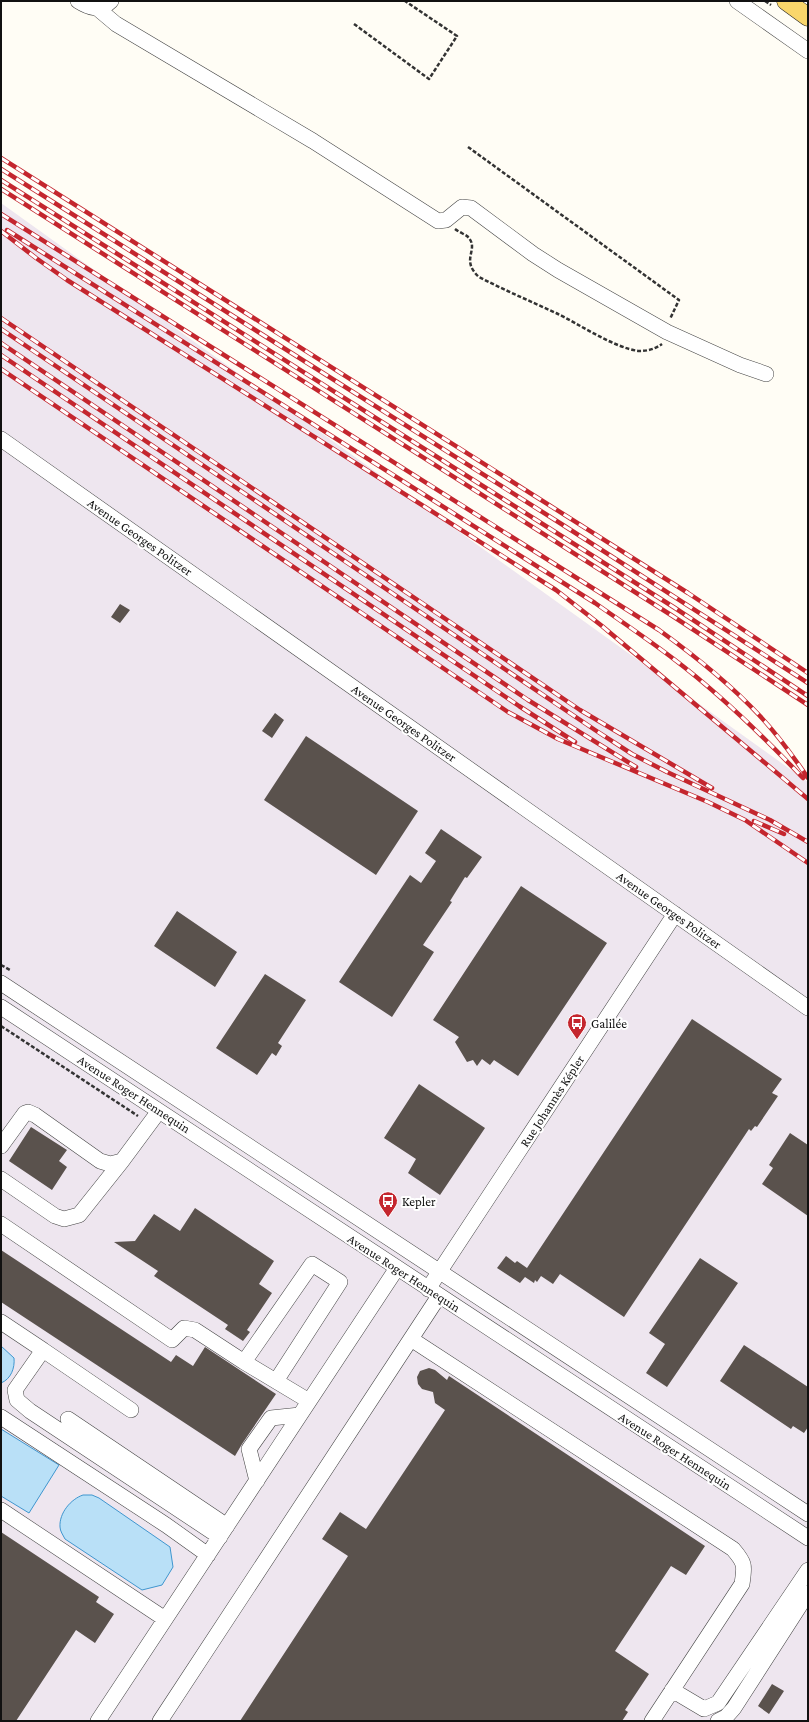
<svg xmlns="http://www.w3.org/2000/svg" width="809" height="1722" viewBox="0 0 809 1722" font-family="'Crimson Pro',serif">
  <style>
    .industrial { fill: #eee6ef }
    .water { fill: #b9e0f7; stroke: #3f96cf }
    .building { fill: #5a524d }
    .lines { fill: none; stroke-linecap: round; stroke-linejoin: round }
    .minor-casing { stroke: #444; stroke-width: 16 }
    .major-casing { stroke: #222; stroke-width: 19 }
    .path { stroke: #333; stroke-width: 2.5; stroke-dasharray: 4 2; stroke-linecap: butt }
    .minor { stroke: #fff; stroke-width: 15 }
    .major { stroke: #f9d66b; stroke-width: 18 }
    .rail-casing { stroke: #c4262e; stroke-width: 4.5 }
    .rail { stroke: #fff; stroke-width: 3; stroke-dasharray: 9; stroke-linecap: butt }
    .labels { text-anchor: middle; dominant-baseline: central; stroke-width: 4; stroke-linejoin: round; paint-order: stroke }
    .street-label { font-size: 13px; fill: #111; stroke: #fff }
    .poi-label { font-size: 13px; fill: #111; stroke: #fff; text-anchor: start }
  </style>
  <rect width="100%" height="100%" fill="#fffdf5"/>
  <path class="industrial" d="M1 203 808 782V1721H1Z"/>
  <path class="water" d="M1 1346 14 1358C15 1368 11 1379 1 1383Z
    M1 1429 59 1465 29 1513 1 1496Z
    M83 1495H92L99 1498 170 1547 173 1567 162 1585 142 1590 65 1539C63 1535 60 1531 60 1527 59 1513 71 1499 83 1495Z"/>
  <path class="building" d="M120 604 130 610 120 623 111 617Z
    M275 713 284 720 272 738 262 731Z
    M306 736 418 811 376 875 264 800Z
    M441 829 482 857 467 878 465 877 450 901 452 902 423 945 434 952 392 1017 339 982 410 875 421 883 436 861 425 853Z
    M521 886 607 943 518 1076 494 1060 490 1065 482 1059 477 1066 473 1060 467 1062 455 1042 459 1037 433 1020Z
    M177 911 237 952 215 987 154 946Z
    M265 974 306 1000 278 1043 282 1046 276 1056 272 1053 257 1075 216 1048Z
    M692 1019 782 1079 772 1093 778 1096 757 1127 755 1126 751 1131 749 1129 624 1317 560 1274 553 1284 541 1276 537 1282 535 1280 534 1283 525 1277 520 1283 497 1268 506 1256 515 1263 517 1261 527 1268Z
    M419 1084 485 1128 440 1195 408 1173 416 1159 384 1138Z
    M31 1127 67 1150 59 1161 67 1167 52 1190 9 1161Z
    M790 1133 808 1145V1216L762 1184 773 1168 769 1165Z
    M195 1208 274 1261 259 1284 272 1293 247 1330 250 1332 243 1341 225 1329 228 1325 154 1276 158 1271 114 1242 135 1241 154 1214 180 1231Z
    M1 1250 171 1362 176 1355 193 1366 205 1347 276 1394 242 1444 235 1456 1 1302Z
    M700 1258 738 1283 667 1387 646 1373 665 1344 649 1333Z
    M744 1345 808 1387V1427L804 1433 793 1426 791 1429 720 1381Z
    M429 1368 435 1370 447 1380 449 1376 705 1546 686 1575 671 1566 615 1651 649 1674 625 1710 628 1712 622 1721H240L348 1556 322 1539 340 1512 366 1529 445 1410 435 1403 433 1392 422 1389 418 1384 417 1377 420 1371Z
    M1 1532 99 1597 96 1602 114 1614 95 1643 76 1630 16 1721H1Z
    M772 1684 784 1691 769 1714 758 1706Z"/>
  <g class="lines">
    <defs>
      <path id="minor" d="M78 1C89 8 100 12 111 1
        M737 1 808 51
        M97 8 116 24 313 141 438 221 446 220 462 207 471 208 533 254 558 270 667 332 740 365 766 374
        M1 439 808 1008
        M1 983 808 1514
        M1 1007 808 1538
        M1 1146 25 1113 28 1112 35 1115 100 1161 110 1164 122 1161 79 1215 64 1219 55 1216 1 1179
        M122 1161 159 1111
        M1 1224 172 1340 184 1328 195 1330 244 1362
        M428 1289 675 914
        M1 1322 43 1350 15 1390 17 1400 30 1411 220 1537
        M411 1339 733 1549C745 1563 745 1565 742 1584L652 1721
        M43 1350 131 1410
        M276 1381 340 1282 312 1264 244 1362 309 1401
        M1 1417 166 1525 208 1555
        M68 1419 227 1526
        M257 1481 249 1449 271 1418 300 1415
        M1 1510 165 1619
        M672 1690 704 1709 718 1703 808 1570
        M98 1721 397 1268
        M160 1721 439 1296
        M718 1721 726 1717 734 1708 808 1593"/>
      <path id="major" d="M786 1 808 17"/>
    </defs>
    <use href="#minor" class="minor-casing"/>
    <use href="#major" class="major-casing"/>
    <path class="path" d="M765 1 771 5
      M354 24 429 79 457 36 405 1
      M468 147 679 300 670 319
      M455 229C459 232 464 234 467 236 481 249 459 259 479 277 504 290 530 301 556 313 579 324 614 348 639 351 648 351 655 349 662 344
      M1 965 10 970
      M1 1026 138 1116"/>
    <use href="#minor" class="minor"/>
    <use href="#major" class="major"/>
    <defs>
      <path id="rail" d="M1 158 688 593 808 673
        M1 169 563 525 808 683
        M1 180 675 608 808 696
        M1 189 671 615 808 705
        M1 214 659 630C695 656 729 683 759 715 777 734 793 756 808 778
        M7 230 595 603C622 622 649 640 675 660 721 695 763 736 803 778
        M1 231 36 258 67 280 556 590 602 626 808 799
        M1 318 580 710 712 788
        M1 329 595 730 632 754 667 772 770 820 808 842
        M1 343 528 700 636 767
        M1 355 519 706 575 742
        M1 369 508 712 558 739 708 802 745 820 808 863
        M754 821 784 834"/>
    </defs>
    <use href="#rail" class="rail-casing"/>
    <use href="#rail" class="rail"/>
  </g>
  <defs>
    <symbol id="bus-pin" viewBox="-11 -11 22 30"><path d="M0 17L-7.5 6A9.5 9.5 0 1 1 7.5 6Z" fill="#c4262e" stroke="#fff"/><path d="M-5-6H5V4H4V6H2V4H-2V6H-4V4H-5ZM-3.5-4V0h7V-4ZM-3.5 1.2v1.5H-2V1.2ZM2 1.2v1.5H3.5V1.2Z" fill="#fff"/></symbol>
  </defs>
  <g fill-rule="evenodd">
    <use href="#bus-pin" x="566" y="1012" width="22" height="30"/>
    <use href="#bus-pin" x="377" y="1190" width="22" height="30"/>
  </g>
  <g class="labels">
    <g class="street-label">
      <text transform="translate(140 537) rotate(35)">Avenue Georges Politzer</text>
      <text transform="translate(404 723) rotate(35)">Avenue Georges Politzer</text>
      <text transform="translate(669 910) rotate(35)">Avenue Georges Politzer</text>
      <text transform="translate(134 1094) rotate(33)">Avenue Roger Hennequin</text>
      <text transform="translate(552 1101) rotate(-57)">Rue Johannès Képler</text>
      <text transform="translate(404 1273) rotate(33)">Avenue Roger Hennequin</text>
      <text transform="translate(675 1451) rotate(33)">Avenue Roger Hennequin</text>
    </g>
    <g class="poi-label">
      <text x="591" y="1023">Galilée</text>
      <text x="402" y="1201">Kepler</text>
    </g>
  </g>
  <rect width="809" height="1722" fill="none" stroke="#111111" stroke-width="4"/>
</svg>
